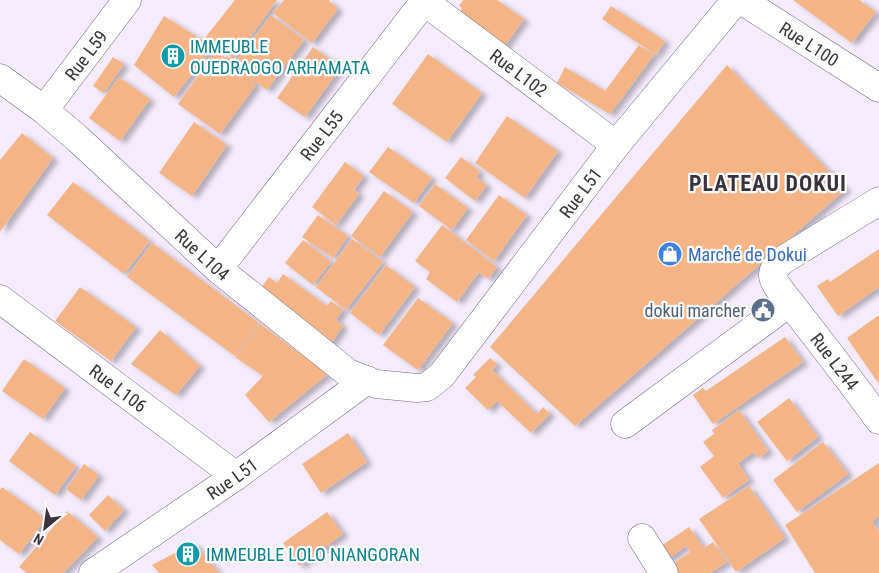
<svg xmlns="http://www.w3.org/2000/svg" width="879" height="573" viewBox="0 0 879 573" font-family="'Roboto Condensed',sans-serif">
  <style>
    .building { fill: #f5b486; filter: url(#shadow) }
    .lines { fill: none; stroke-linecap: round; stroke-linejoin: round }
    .minor-casing { stroke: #74677f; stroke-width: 29 }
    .minor { stroke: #fff; stroke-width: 28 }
    .labels { text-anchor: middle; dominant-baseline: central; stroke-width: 4.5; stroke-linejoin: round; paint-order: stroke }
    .street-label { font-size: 18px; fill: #39333d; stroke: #fdfdfd }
    .culture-label { font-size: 18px; fill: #0d838f; stroke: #fdfdfd; text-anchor: start }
    .shop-label { font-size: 18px; fill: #366cbe; stroke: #fdfdfd; text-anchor: start }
    .service-label { font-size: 18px; fill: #4e5e75; stroke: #fdfdfd; text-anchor: end }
    .district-label { font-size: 22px; font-weight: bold; letter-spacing: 1px; fill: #39333d; stroke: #fdfdfd }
  </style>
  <defs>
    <filter id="shadow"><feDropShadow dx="5.5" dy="3" stdDeviation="2.5" flood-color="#0004"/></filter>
  </defs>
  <rect width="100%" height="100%" fill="#f4ebfc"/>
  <path class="building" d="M235 0H277L234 59 204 39Z
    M284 0H330L329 1 338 9 312 43 273 13Z
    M463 0H497L524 19 502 50 457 18 462 8 459 6Z
    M793 0H859L876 12 852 43Z
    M611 6 665 41 656 55 602 19Z
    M271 15 304 40 267 90 249 77 256 85 220 134 178 104 213 54 234 59 236 61Z
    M164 16 213 47 174 97 134 65Z
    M639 45 654 55 610 114 557 83 565 67 605 91Z
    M313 47 341 67 305 117 277 98Z
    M428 54 482 93 447 142 392 104Z
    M113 57 124 64 104 93 93 86Z
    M727 65 846 189 575 426 490 347Z
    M119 77 150 99 120 141 89 118Z
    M507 116 558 151 525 198 475 163Z
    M194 122 227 145 192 196 159 173Z
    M22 133 53 158 0 232V160Z
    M388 147 432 178 414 203 369 172Z
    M461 157 480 172 476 177 487 185 475 201 445 178Z
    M345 162 364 176 354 190 359 194 336 225 312 207Z
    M73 182 150 241 124 274 47 215Z
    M435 184 468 208 452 230 419 206Z
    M384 191 413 212 380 257 351 236Z
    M499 195 527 215 494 261 466 240Z
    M318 215 348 236 333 258 302 237Z
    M442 225 497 267 488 279 479 272 457 302 426 279 430 272 415 261Z
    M352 239 383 262 346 310 316 287Z
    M303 240 331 262 313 285 285 263Z
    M152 243 259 323 235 356 127 277Z
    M879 249V287L838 316 817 286 828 279 830 282Z
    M386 265 415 287 379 335 350 313Z
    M283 274 327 306 331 301 343 310 336 320 343 326 328 348 255 296 269 277 277 283Z
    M80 287 136 327 111 361 55 321Z
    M418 298 453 323 418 370 383 345Z
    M879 315V384L847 338Z
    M260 324 328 374 269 422 245 395 263 376 235 357Z
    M160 330 200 366 176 395 131 364Z
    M785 337 803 362 713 424 693 395 703 388 706 391Z
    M490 358 497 364 492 370 537 414 543 407 550 414 531 433 497 401 488 410 465 388 476 377 473 375Z
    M24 359 65 388 43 419 2 391Z
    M789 398 818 437 787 461 757 422Z
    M739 410 768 451 758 458 754 452 738 463 749 480 723 498 700 467 714 456 703 442 714 434 712 430Z
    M30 432 76 466 55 495 9 461Z
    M348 433 367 462 321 493 302 464Z
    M823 442 848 474 797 512 773 480Z
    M879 463V516L872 522 879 531V573H815L785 525Z
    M84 464 99 475 81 500 66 489Z
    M749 486 785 538 736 572 699 519Z
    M2 487 46 519 19 554 0 540V490Z
    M108 495 124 510 105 531 89 515Z
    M67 511 98 537 63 573H27L19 567Z
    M327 512 343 534 299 566 283 543Z
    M689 527 704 548 713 542 727 562 710 573H676L671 565 690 552 686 546 667 560 658 548Z
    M194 543 219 573H159L152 565Z"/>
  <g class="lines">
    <defs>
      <g id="minor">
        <path id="s1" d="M422 0 616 145"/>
        <path id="s2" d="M741 0 879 88"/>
        <path id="s3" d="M0 78 44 110 78 139 218 269 348 373 376 384 417 388 427 387 442 375 616 145 736 0"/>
        <path id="s4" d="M44 110 127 0"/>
        <path id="s5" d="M879 201 783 260C779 263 773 269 773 275 772 282 787 299 791 304 821 343 851 381 879 420"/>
        <path id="s6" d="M218 269 424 2"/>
        <path id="s7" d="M0 299 236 476"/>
        <path d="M625 424 789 303"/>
        <path d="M642 538 664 573"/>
        <path id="s8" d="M93 573 236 476 367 380"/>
      </g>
    </defs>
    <use href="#minor" class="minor-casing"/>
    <use href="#minor" class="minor"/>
  </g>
  <defs>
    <symbol id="building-disc" viewBox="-11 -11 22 22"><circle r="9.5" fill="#0f9aa8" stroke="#fdfdfd"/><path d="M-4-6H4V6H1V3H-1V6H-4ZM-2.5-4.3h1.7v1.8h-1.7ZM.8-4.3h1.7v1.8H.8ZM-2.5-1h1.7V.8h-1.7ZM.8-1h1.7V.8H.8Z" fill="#fff"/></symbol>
    <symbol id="shop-disc" viewBox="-11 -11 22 22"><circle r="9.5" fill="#3f7fe0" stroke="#fdfdfd"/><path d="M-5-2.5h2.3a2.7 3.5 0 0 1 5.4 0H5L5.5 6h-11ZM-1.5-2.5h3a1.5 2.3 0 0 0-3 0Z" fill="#fff"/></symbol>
    <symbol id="civic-disc" viewBox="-11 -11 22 22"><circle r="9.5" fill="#5c6f8a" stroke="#fdfdfd"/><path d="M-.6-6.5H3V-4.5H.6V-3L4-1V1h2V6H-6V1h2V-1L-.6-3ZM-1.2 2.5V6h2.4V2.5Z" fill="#fff"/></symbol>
  </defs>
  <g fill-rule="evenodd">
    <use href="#building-disc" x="159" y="42" width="28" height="28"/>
    <use href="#shop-disc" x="656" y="240" width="28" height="28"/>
    <use href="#civic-disc" x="749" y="296" width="28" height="28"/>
    <use href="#building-disc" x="174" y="540" width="28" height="28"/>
  </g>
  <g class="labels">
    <g class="street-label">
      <text stroke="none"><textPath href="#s2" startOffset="81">Rue L100</textPath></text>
      <text stroke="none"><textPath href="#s4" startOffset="69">Rue L59</textPath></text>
      <text stroke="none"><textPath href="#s1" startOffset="121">Rue L102</textPath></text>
      <text stroke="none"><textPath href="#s6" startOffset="169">Rue L55</textPath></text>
      <text stroke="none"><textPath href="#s3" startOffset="786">Rue L51</textPath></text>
      <text stroke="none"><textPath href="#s3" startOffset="269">Rue L104</textPath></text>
      <text stroke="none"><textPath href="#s5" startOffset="238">Rue L244</textPath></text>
      <text stroke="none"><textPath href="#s7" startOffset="148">Rue L106</textPath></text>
      <text stroke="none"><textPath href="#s8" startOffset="168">Rue L51</textPath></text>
    </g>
    <g class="culture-label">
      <text x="190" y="46">IMMEUBLE<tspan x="190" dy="21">OUEDRAOGO ARHAMATA</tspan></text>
      <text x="206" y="554">IMMEUBLE LOLO NIANGORAN</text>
    </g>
    <g class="shop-label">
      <text x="688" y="254">Marché de Dokui</text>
    </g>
    <g class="service-label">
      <text x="746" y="310">dokui marcher</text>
    </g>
    <g class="district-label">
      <text x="768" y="183">PLATEAU DOKUI</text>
    </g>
  </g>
  <g transform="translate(45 528) rotate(209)" stroke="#fdfdfd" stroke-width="4" paint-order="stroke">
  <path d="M0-4L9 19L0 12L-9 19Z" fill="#39333d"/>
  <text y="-8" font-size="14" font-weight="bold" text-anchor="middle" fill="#39333d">N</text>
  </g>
</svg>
